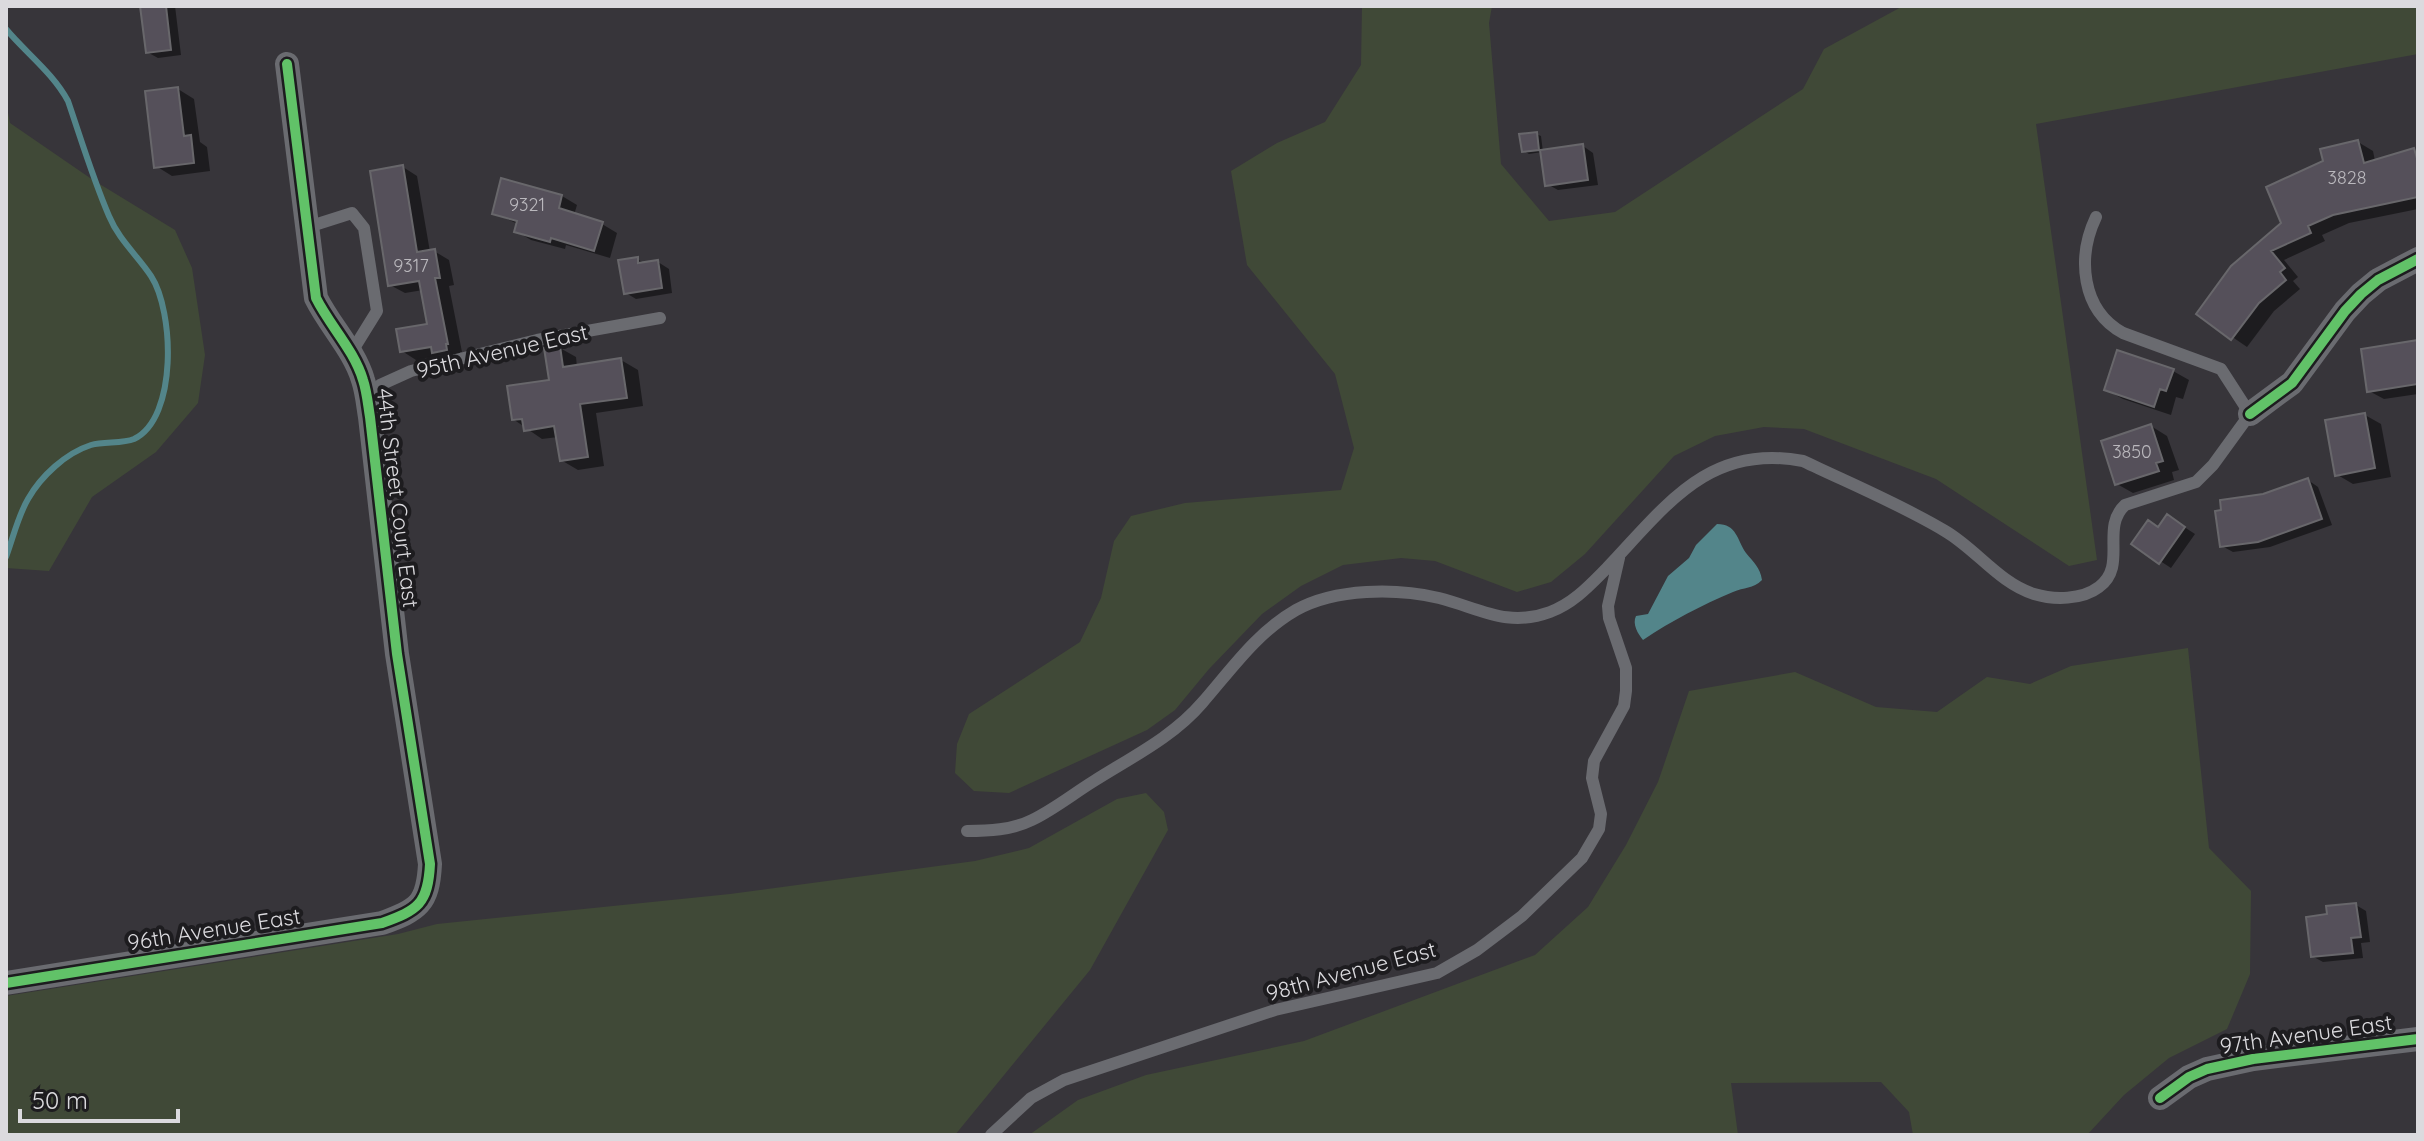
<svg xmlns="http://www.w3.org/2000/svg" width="2424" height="1141" viewBox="0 0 2424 1141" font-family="Quicksand,sans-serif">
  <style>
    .green { fill: #404937 }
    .water { fill: #53858a }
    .shadow { fill: #0007 }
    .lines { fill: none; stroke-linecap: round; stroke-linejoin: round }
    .stream { stroke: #53858a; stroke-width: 6 }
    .building { fill: #55505a; stroke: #68676b; stroke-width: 2 }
    .lane { stroke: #6a6b70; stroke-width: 12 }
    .street { stroke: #6a6b70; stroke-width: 24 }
    .cycleway-casing { stroke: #1d1c1f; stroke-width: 15 }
    .cycleway { stroke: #61c268; stroke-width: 10 }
    .labels { text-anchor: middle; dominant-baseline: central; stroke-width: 8; stroke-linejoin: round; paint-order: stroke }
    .number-label { font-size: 18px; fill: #bab8bd }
    .street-label { font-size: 22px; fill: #dbdade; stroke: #1d1c1f }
  </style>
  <rect width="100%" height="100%" fill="#37353a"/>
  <path class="green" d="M1362 6H1492L1489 23 1501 164 1549 221 1615 212 1803 89 1824 49 1903 6H2418V54L2036 124 2097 560 2069 566 1936 479 1804 429 1764 427 1715 436 1674 456 1585 554 1551 582 1517 592 1435 561 1401 558 1343 565 1301 586 1262 614 1209 669 1175 710 1147 730 1009 793 974 791 955 773 957 744 969 714 1080 642 1101 598 1114 541 1131 516 1185 503 1341 490 1354 448 1335 374 1247 265 1231 171 1277 143 1325 122 1361 65Z
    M6 102 10 123 93 180 175 230 192 268 205 355 198 403 156 452 92 497 49 571 6 568Z
    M2188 648 2209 848 2251 891 2250 974 2227 1029 2169 1058 2124 1095 2087 1135H1913L1909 1112 1881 1082 1731 1083 1738 1135H1029L1078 1100 1146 1075 1304 1041 1535 955 1588 907 1626 845 1658 782 1689 691 1795 672 1876 707 1937 712 1987 677 2030 684 2071 666Z
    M1146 793 1164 812 1168 830 1090 970 955 1135H6V996L398 934 437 924 730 894 975 861 1029 848 1117 799Z"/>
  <path class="water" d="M1717 524C1737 524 1737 540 1746 553 1754 563 1760 567 1762 580 1753 589 1744 587 1733 592 1702 605 1671 621 1643 640 1638 634 1632 624 1636 616L1648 614 1668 576 1689 558 1696 545Z"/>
  <path class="shadow" d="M142 6H175L181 55 158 58 147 52Z
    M178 89 194 99 200 142 207 147 210 171 172 176 156 166Z
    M1536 134 1541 136 1543 152 1583 146 1593 153 1598 185 1558 190 1547 184 1542 152 1529 154 1524 151Z
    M2358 142 2373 151 2375 161 2414 151 2418 153V209L2349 223 2322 235 2325 241 2284 260 2298 277 2293 281 2300 289 2274 311 2247 347 2199 314 2284 223 2325 163Z
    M403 167 417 176 430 252 434 251 449 260 454 285 449 286 462 352H460L461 358 449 360 441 355 416 360 402 351 429 325 423 290 405 293 390 285Z
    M562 196 577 205 574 215 602 224 617 233 610 258 566 245 565 249 531 240 516 231 518 224 494 213Z
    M637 259 646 264 658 262 669 269 672 293 636 299 626 293Z
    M2418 342V394L2384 399 2369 391Z
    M560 348 576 357 577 367 621 360 638 370 643 406 596 413 604 466 578 470 561 460 558 437 542 439 513 419 551 382Z
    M2173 371 2189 380 2183 399 2176 397 2171 415 2123 399 2106 390Z
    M2365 415 2381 424 2391 477 2353 484 2336 474Z
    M2151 426 2167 436 2179 470 2172 472 2174 480 2133 493 2117 484Z
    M2308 480 2318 487 2332 525 2270 547 2233 552 2222 546 2263 496Z
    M2178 523 2195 534 2171 568 2134 544 2159 529Z
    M2356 905 2366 911 2370 942 2361 943 2363 958 2323 962 2312 956 2329 916Z"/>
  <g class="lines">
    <path class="stream" d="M6 29C26 53 53 73 68 101 81 139 93 179 109 216 119 240 137 255 151 276 174 311 178 418 134 439 122 444 104 441 91 445 66 453 41 476 28 499 18 516 13 538 6 557"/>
  </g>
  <path class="building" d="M140 6H166L171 50 146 53Z
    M178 87 184 136 191 135 194 163 154 168 145 91Z
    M1537 132 1539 150 1522 152 1519 134Z
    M2358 140 2364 163 2414 148 2418 162V197L2333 215 2308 226 2311 233 2271 251 2285 268 2280 272 2286 280 2259 303 2231 340 2196 314 2231 266 2281 223 2266 187 2323 161 2320 149Z
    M1583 144 1588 180 1545 186 1540 150Z
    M403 165 417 252 435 249 440 278H435L448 344H446L447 350 432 353 431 347 400 352 396 329 427 324 419 281 388 286 370 171Z
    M501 178 562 195 559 208 603 222 594 251 551 238 550 242 514 232 517 221 492 214Z
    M638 257V263L658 260 662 288 624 294 618 260Z
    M2418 340V384L2367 392 2361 349Z
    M560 346 563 367 621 358 627 398 580 404 588 457 560 461 554 426 524 431 522 419 512 420 507 386 549 380 544 348Z
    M2117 350 2174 369 2166 391 2160 389 2154 407 2104 390Z
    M2365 413 2375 468 2335 476 2325 420Z
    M2151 424 2163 461 2156 463 2159 471 2115 485 2101 441Z
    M2308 478 2322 519 2258 542 2220 547 2215 511 2221 510 2220 500 2263 494Z
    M2167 514 2185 527 2159 564 2131 544 2148 520 2158 527Z
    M2356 903 2361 937 2351 938 2353 953 2311 957 2306 917 2327 914 2326 906Z"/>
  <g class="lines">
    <path class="lane" d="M308 227 352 213 364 228 377 311 351 353
      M372 402 380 385 411 371 537 340 660 318
      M967 831C988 831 1012 830 1032 820 1053 810 1073 794 1094 781 1130 758 1173 737 1202 703 1231 670 1256 633 1296 610 1336 588 1396 588 1439 598 1479 608 1507 628 1550 612 1574 603 1590 585 1607 568 1666 506 1708 443 1803 461 1849 483 1902 505 1945 531 1976 549 1999 583 2034 594 2054 600 2082 600 2099 587 2128 566 2100 528 2125 505L2196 482 2213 465 2250 414 2221 369 2123 333C2081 310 2077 257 2096 217
      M991 1135 1031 1098 1064 1080 1275 1010 1437 973 1477 950 1522 916 1582 858 1599 829 1601 814 1592 778 1594 761 1624 706 1626 691V668L1609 618 1608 606 1619 558"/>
    <path class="street" d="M2250 414 2292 383 2345 311 2361 294 2378 280 2418 259
      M6 983 382 923C418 910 428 904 430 864L397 654 370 417C368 405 367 392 363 380 354 350 330 326 316 298L287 64
      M2160 1098 2189 1077 2207 1069 2253 1059 2418 1039"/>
    <defs>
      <path id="cycleway" d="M2250 414 2292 383 2345 311 2361 294 2378 280 2418 259
        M6 983 382 923C418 910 428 904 430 864L397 654 370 417C368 405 367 392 363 380 354 350 330 326 316 298L287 64
        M2160 1098 2189 1077 2207 1069 2253 1059 2418 1039"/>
    </defs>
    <use href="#cycleway" class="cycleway-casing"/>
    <use href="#cycleway" class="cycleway"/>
  </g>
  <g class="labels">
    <g class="number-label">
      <text x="2347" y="177">3828</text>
      <text x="527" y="204">9321</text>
      <text x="411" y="265">9317</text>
      <text x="2132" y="451">3850</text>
    </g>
    <g class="street-label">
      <text transform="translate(502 351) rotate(-13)">95th Avenue East</text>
      <text transform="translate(398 498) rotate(83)">44th Street Court East</text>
      <text transform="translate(214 929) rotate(-9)">96th Avenue East</text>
      <text transform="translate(1351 971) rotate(-15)">98th Avenue East</text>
      <text transform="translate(2306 1034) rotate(-8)">97th Avenue East</text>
    </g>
  </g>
  <rect width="2424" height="1141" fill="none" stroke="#dbdade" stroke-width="16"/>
  <path d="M20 1109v12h158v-12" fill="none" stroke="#dbdade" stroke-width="4"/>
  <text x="32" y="1109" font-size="24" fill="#dbdade" stroke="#1d1c1f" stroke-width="6" paint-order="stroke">50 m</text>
</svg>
